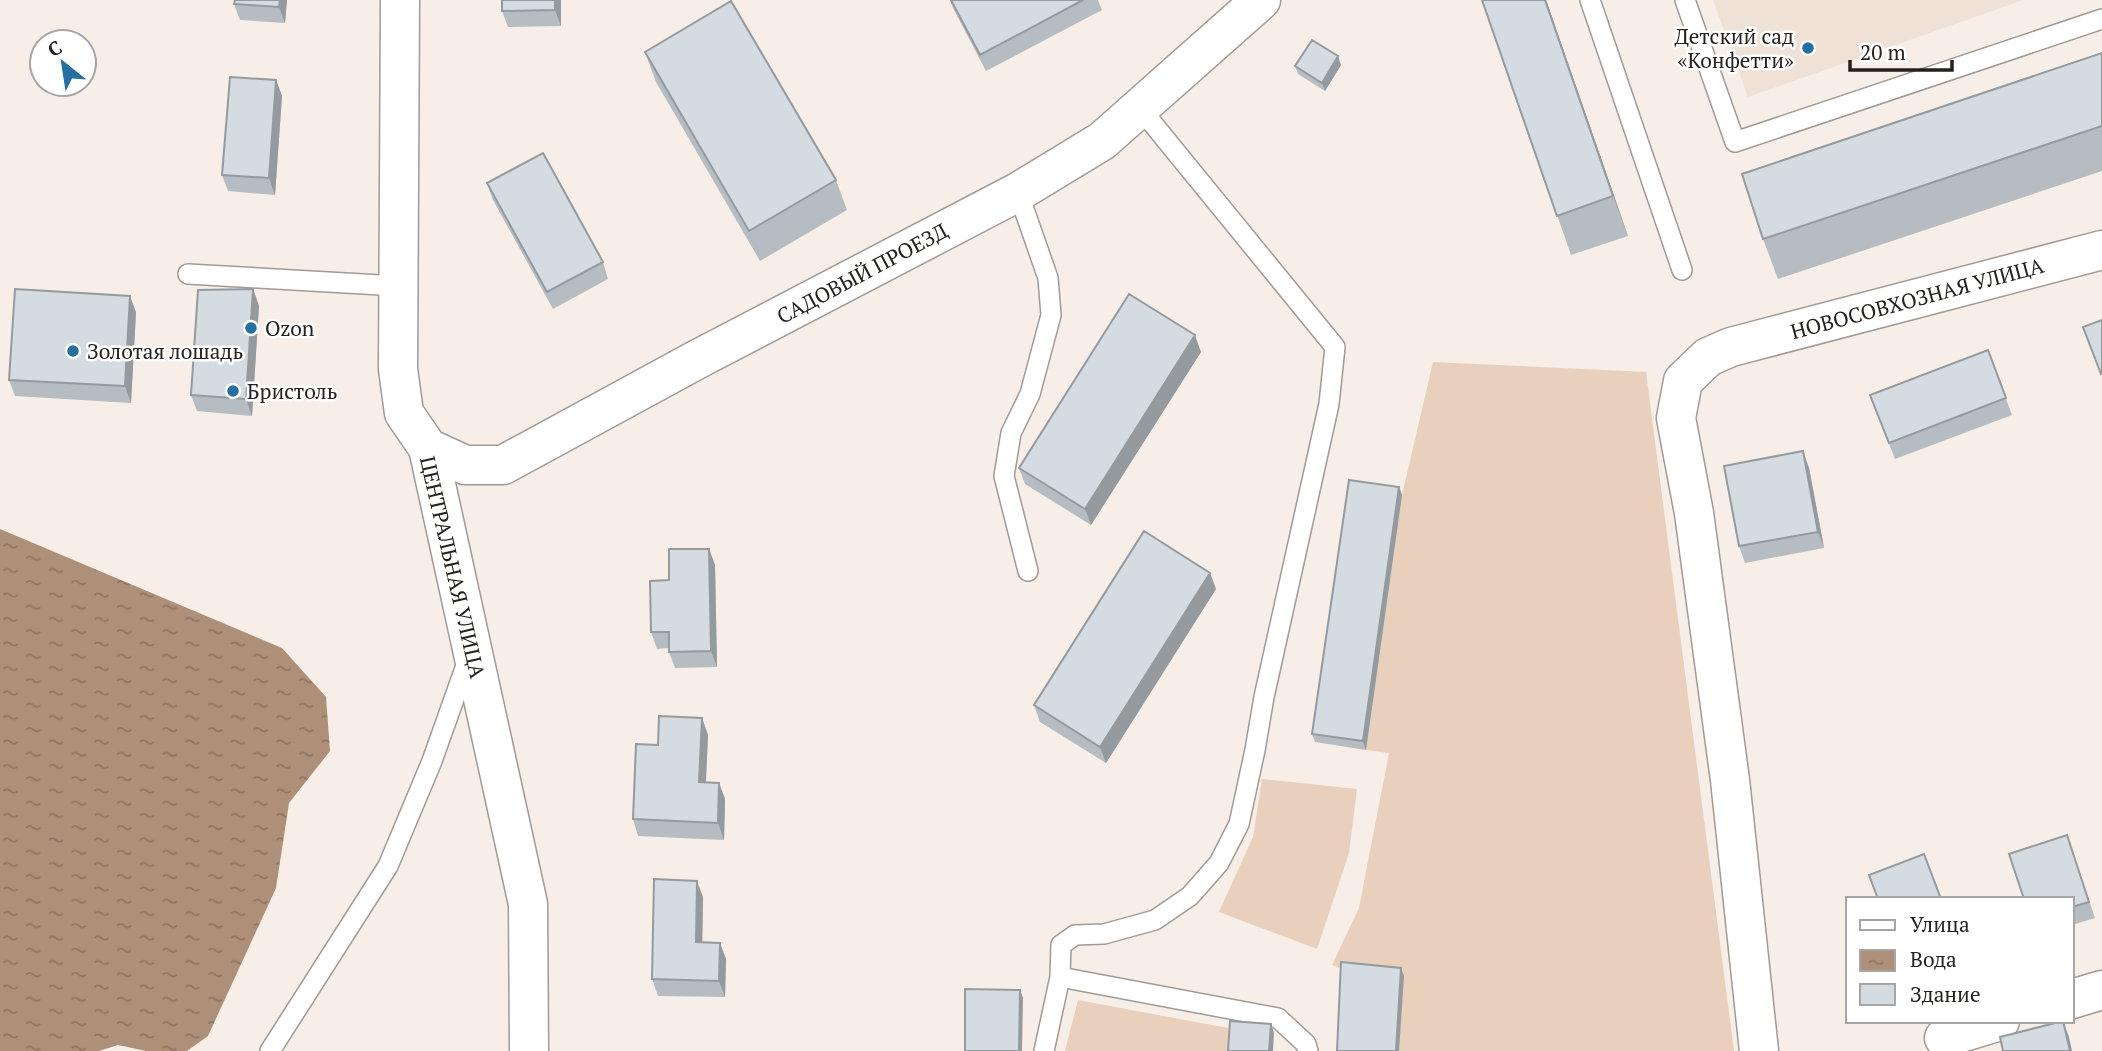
<svg xmlns="http://www.w3.org/2000/svg" width="2102" height="1051" viewBox="0 0 2102 1051" font-family="'PT Serif',serif">
  <style>
    .built { fill: #f0e1d6 }
    .garden { fill: #e8d0bd }
    .water { fill: url(#water-ripples) }
    .lines { fill: none; stroke-linecap: round; stroke-linejoin: round }
    .service-casing { stroke: #a29a95; stroke-width: 22 }
    .minor-casing { stroke: #a29a95; stroke-width: 41 }
    .tertiary-casing { stroke: #a29a95; stroke-width: 41 }
    .service { stroke: #fff; stroke-width: 19 }
    .minor { stroke: #fff; stroke-width: 38 }
    .tertiary { stroke: #fff; stroke-width: 38 }
    .wall { fill: #b6bdc2 }
    .shaded-wall { fill: #949a9e }
    .building { fill: #d4dce2; stroke: #949a9e; stroke-width: 2 }
    .poi-dot { fill: #2470a3; stroke: #fff; stroke-width: 2.5 }
    .labels { text-anchor: middle; dominant-baseline: central; stroke-width: 5; stroke-linejoin: round; paint-order: stroke }
    .poi-label { font-size: 21px; fill: #24211e; stroke: #fff; text-anchor: start }
    .street-label { font-size: 21px; fill: #24211e; stroke: #fff }
  </style>
  <defs>
    <pattern id="water-ripples" width="26" height="14" patternUnits="userSpaceOnUse" patternTransform="scale(1.75)"><rect width="26" height="14" fill="#ae9079"/><path d="M2 4q2-2 4 0t4 0M15 11q2-2 4 0t4 0" fill="none" stroke="#8d7563"/></pattern>
  </defs>
  <rect width="100%" height="100%" fill="#f6eee7"/>
  <path class="built" d="M1713 0H2023L1748 97Z"/>
  <path class="garden" d="M1433 362 1646 372 1734 1051H1399L1345 970 1332 965 1359 908 1389 753 1366 750 1402 495Z
    M1262 779 1357 789 1349 853 1317 949 1219 912 1253 837Z
    M1078 1000 1233 1029 1232 1051H1065Z"/>
  <path class="water" d="M0 529 282 648 326 697 330 751 289 803 276 888 208 1036 187 1051H146L118 1045 99 1051H0Z"/>
  <g class="lines">
    <defs>
      <path id="service" d="M1590 0 1682 270
        M1685 0 1735 142 2102 19
        M1018 192 1048 278 1051 315 1030 394 1011 433 1004 476 1028 571
        M188 274 398 286
        M1060 977 1278 1018 1306 1044 1308 1051
        M270 1051 388 866 432 761 469 657
        M1044 1051 1060 977 1061 945 1075 935 1104 934 1155 920 1190 896 1219 863 1239 824 1255 750 1264 697 1329 404 1335 347 1140 108"/>
      <path id="minor" d="M428 448 528 904 529 1051
        M2072 999 2102 990
        M1944 1038 2000 1021
        M1759 1051 1730 780 1694 513 1676 418 1683 381 1708 357 1731 347 2102 250"/>
      <path id="tertiary" d="M400 0 398 369 404 413 428 448 465 465H503L698 359 1018 192 1102 141 1261 0"/>
    </defs>
    <use href="#service" class="service-casing"/>
    <use href="#minor" class="minor-casing"/>
    <use href="#tertiary" class="tertiary-casing"/>
    <use href="#service" class="service"/>
    <use href="#minor" class="minor"/>
    <use href="#tertiary" class="tertiary"/>
  </g>
  <path class="wall" d="M287 0 285 23 240 20 234 4Z
    M561 0V26L508 27 502 11Z
    M950 0H1098L1102 10 986 71 953 8Z
    M1482 0H1546L1628 236 1571 255Z
    M645 52 836 180 847 210 760 261 656 82Z
    M2102 53V171L1778 279 1763 239Z
    M1341 65 1325 91 1298 74 1295 66Z
    M276 80 282 96 275 195 228 191 222 175Z
    M487 183 603 262 608 279 553 309 493 200Z
    M253 289 259 306 252 416 197 411 191 395Z
    M136 312 131 403 15 396 9 380Z
    M1988 350 2012 415 1895 459 1870 395Z
    M1201 352 1091 525 1025 484 1019 468Z
    M1809 468 1824 548 1745 563 1739 546Z
    M1399 487 1402 495 1366 750 1315 742 1312 734Z
    M709 549 715 565 717 667 675 668 669 652V648L657 649 651 632 669 580Z
    M1210 573 1216 589 1106 763 1040 722 1034 705Z
    M702 718 708 735 706 782 719 783 725 799 724 840 638 836 633 819 658 745Z
    M2067 835 2095 918 2072 925V899Z
    M703 897 702 942 720 943 726 959 725 997 658 996 652 979Z"/>
  <path class="shaded-wall" d="M280 0H287L285 23 279 7Z
    M555 0H561V26L555 10Z
    M1545 0H1546L1628 236 1613 196Z
    M1338 56 1341 65 1325 91 1322 83Z
    M276 80 282 96 275 195 269 178Z
    M253 289 259 306 252 416 246 399Z
    M130 296 136 312 131 403 125 386Z
    M1195 335 1201 352 1091 525 1085 509Z
    M1803 451 1809 468 1824 548 1818 532Z
    M1399 487 1402 495 1366 750 1363 741Z
    M709 549 715 565 717 667 711 651Z
    M1210 573 1216 589 1106 763 1100 747Z
    M702 718 708 735 705 798 699 782Z
    M719 783 725 799 724 840 718 823Z
    M697 881 703 897 702 958 696 942Z
    M720 943 726 959 725 997 719 981Z
    M1401 968 1404 976 1399 1051H1396Z
    M1020 990 1023 998 1022 1051H1019Z
    M2063 1021 2069 1037 2072 1051H2070Z
    M1271 1024 1274 1033 1273 1051H1269Z"/>
  <path class="building" d="M235 0H280L279 7 234 4Z
    M502 0H555V10L502 11Z
    M951 0H1083L980 55Z
    M1482 0H1545L1613 196 1557 216Z
    M731 1 836 180 749 231 645 52Z
    M1312 40 1338 56 1322 83 1295 66Z
    M2102 53V126L1763 239 1742 174Z
    M230 77 276 80 269 178 222 175Z
    M543 153 603 262 547 292 487 183Z
    M15 289 130 296 125 386 9 380Z
    M253 289 246 399 191 395 198 290Z
    M1129 294 1195 335 1085 509 1019 468Z
    M2102 320V373L2101 374 2083 327Z
    M1988 350 2006 398 1889 443 1870 395Z
    M1803 451 1818 532 1739 546 1724 466Z
    M1349 480 1399 487 1363 741 1312 734Z
    M1144 531 1210 573 1100 747 1034 705Z
    M669 549H709L711 651 669 652V632H651L650 581 669 580Z
    M659 716 702 718 699 782 719 783 718 823 633 819 636 744 658 745Z
    M2067 835 2089 902 2072 907V899H2024L2009 854Z
    M1924 854 1941 899H1878L1869 875Z
    M654 879 697 881 696 942 720 943 719 981 652 979Z
    M1341 962 1401 968 1396 1051H1337Z
    M965 989 1020 990 1019 1051H965Z
    M1230 1021 1271 1024 1269 1051H1228Z
    M2063 1021 2070 1051H2003L2000 1037Z"/>
  <g class="poi-dot">
    <circle cx="1808" cy="48" r="7"/>
    <circle cx="251" cy="328" r="7"/>
    <circle cx="73" cy="351" r="7"/>
    <circle cx="233" cy="391" r="7"/>
  </g>
  <g class="labels">
    <g class="poi-label">
      <text x="1794" y="36" text-anchor="end">Детский сад<tspan x="1794" dy="24">«Конфетти»</tspan></text>
      <text x="265" y="328">Ozon</text>
      <text x="87" y="351">Золотая лошадь</text>
      <text x="247" y="391">Бристоль</text>
    </g>
    <g class="street-label">
      <text transform="translate(862 273) rotate(-28)">САДОВЫЙ ПРОЕЗД</text>
      <text transform="translate(1917 298) rotate(-15)">НОВОСОВХОЗНАЯ УЛИЦА</text>
      <text transform="translate(453 567) rotate(77)">ЦЕНТРАЛЬНАЯ УЛИЦА</text>
    </g>
  </g>
  <rect x="1846" y="897" width="228" height="126" fill="#ffffff" stroke="#a7a6a5" stroke-width="2"/>
  <rect x="1860" y="920" width="35" height="10" fill="#ffffff" stroke="#a7a6a5" stroke-width="2"/>
  <text x="1910" y="932" font-size="21" fill="#24211e">Улица</text>
  <rect x="1860" y="950" width="35" height="21" fill="url(#water-ripples)" stroke="#a7a6a5" stroke-width="2"/>
  <text x="1910" y="967" font-size="21" fill="#24211e">Вода</text>
  <rect x="1860" y="984" width="35" height="21" fill="#d4dce2" stroke="#a7a6a5" stroke-width="2"/>
  <text x="1910" y="1002" font-size="21" fill="#24211e">Здание</text>
  <g transform="translate(63 63) rotate(330)"><circle r="33" fill="#ffffff" stroke="#a7a6a5" stroke-width="2"/>
  <path d="M0-5L12 26L0 18L-12 26Z" fill="#2470a3"/>
  <text y="-10" font-size="19" font-weight="bold" text-anchor="middle" fill="#24211e">С</text>
  </g>
  <path d="M1850 60v10h102v-10" fill="none" stroke="#24211e" stroke-width="3.5"/>
  <text x="1860" y="60" font-size="21" fill="#24211e" stroke="#ffffff" stroke-width="5" paint-order="stroke">20 m</text>
</svg>
